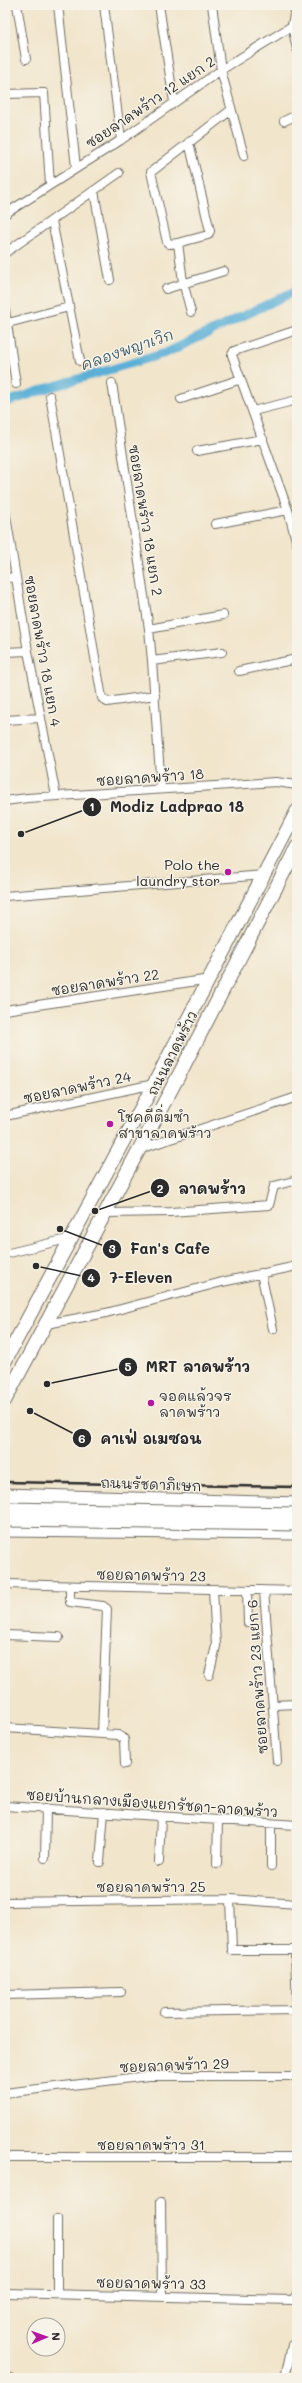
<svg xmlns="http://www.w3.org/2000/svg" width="302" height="2383" viewBox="0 0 302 2383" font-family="Mali,'Playpen Sans Thai',sans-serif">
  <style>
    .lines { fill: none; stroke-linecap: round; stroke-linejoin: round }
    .canal { stroke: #5bb0d7; stroke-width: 9 }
    .street-casing { stroke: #706c63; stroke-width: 10 }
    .primary-casing { stroke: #706c63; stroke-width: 15 }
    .street { stroke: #fff; stroke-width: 8 }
    .primary { stroke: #fff; stroke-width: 13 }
    .rail { stroke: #2b2b2b; stroke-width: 2.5 }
    .primary-bridge-casing { stroke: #706c63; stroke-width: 15; stroke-linecap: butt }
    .primary-bridge { stroke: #fff; stroke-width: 13 }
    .poi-dot { fill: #b5179e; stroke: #f7f3e8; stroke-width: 1.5 }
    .labels { text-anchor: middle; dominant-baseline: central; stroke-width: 3; stroke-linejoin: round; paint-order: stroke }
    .street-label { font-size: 14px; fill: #2b2b2b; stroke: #f7f3e8 }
    .poi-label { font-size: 14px; fill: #2b2b2b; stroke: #f7f3e8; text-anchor: start }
    .water-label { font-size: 15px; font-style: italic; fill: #3c5a67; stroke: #f7f3e8 }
    .leader { fill: none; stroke: #2b2b2b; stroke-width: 1.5 }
    .callout-dot { fill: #2b2b2b; stroke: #f7f3e8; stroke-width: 1.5 }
    .mark-label { font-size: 12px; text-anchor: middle; font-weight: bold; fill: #fff }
    .callout-label { font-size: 15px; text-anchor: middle; font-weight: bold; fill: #2b2b2b; stroke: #f7f3e8; stroke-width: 3; stroke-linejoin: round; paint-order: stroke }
  </style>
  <rect width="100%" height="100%" fill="#f7f3e8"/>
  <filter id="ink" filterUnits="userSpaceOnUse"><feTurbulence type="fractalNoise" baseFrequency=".025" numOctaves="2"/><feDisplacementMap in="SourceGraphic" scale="8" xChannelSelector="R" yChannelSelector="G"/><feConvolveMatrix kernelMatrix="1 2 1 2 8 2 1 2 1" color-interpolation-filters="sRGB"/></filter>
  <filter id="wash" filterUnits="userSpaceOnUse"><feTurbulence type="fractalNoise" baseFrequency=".012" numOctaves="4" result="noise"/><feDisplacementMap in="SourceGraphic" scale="16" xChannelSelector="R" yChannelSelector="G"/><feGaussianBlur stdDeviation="0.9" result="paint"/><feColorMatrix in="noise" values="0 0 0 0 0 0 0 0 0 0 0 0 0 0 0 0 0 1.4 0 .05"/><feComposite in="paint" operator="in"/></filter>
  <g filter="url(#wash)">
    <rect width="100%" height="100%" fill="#f1e5cb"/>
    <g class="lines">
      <path class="canal" d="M5 403 48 388 166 353 297 290"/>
    </g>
  </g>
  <g filter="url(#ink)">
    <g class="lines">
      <defs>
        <path id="street" d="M17 5 26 59
          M58 5 76 167
          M104 5 121 140
          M159 5 174 102
          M212 5 221 70 244 156
          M297 13 294 15 292 26 297 49
          M5 94 44 93 50 185
          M284 121 297 115
          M189 142 210 231 208 235 178 243 183 282 191 312
          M94 191 110 280
          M5 214 121 140 221 70 292 26
          M52 221 80 361
          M178 243 169 244 167 242 151 172 231 110
          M5 253 119 173
          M166 289 224 271
          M5 310 16 384
          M8 323 69 307
          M297 330 234 351 232 355 288 510 297 544
          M112 383 149 629 152 661
          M50 396 102 698 107 702 155 695
          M181 399 241 379
          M253 411 297 400
          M197 451 263 439
          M5 510 28 651 56 796
          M215 524 288 510
          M5 578 16 577
          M149 629 223 615
          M5 652 28 651
          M239 671 297 659
          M5 720 41 718
          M161 789 152 661 222 652
          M5 801 27 798 276 782 297 785
          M5 896 264 875
          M5 1010 210 979
          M5 1116 154 1084
          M140 1149 297 1097
          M106 1213 171 1212 269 1205 274 1186 297 1180
          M5 1254 71 1238
          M261 1273 273 1329
          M46 1324 106 1313 222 1282 297 1266
          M5 1584 297 1591
          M247 1590 248 1623
          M264 1591 277 1761
          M5 1635 59 1637
          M209 1675 216 1646 213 1589
          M273 1705 297 1704
          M5 1728 102 1734 107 1609 103 1606 70 1602V1586
          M102 1734 118 1735 124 1739 125 1764
          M5 1806 297 1825
          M271 1824V1866
          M45 1858 46 1808
          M100 1862 104 1812
          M159 1862 161 1816
          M217 1864 218 1820
          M230 1899 232 1950H292L295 1952 297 2010
          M5 1902 230 1899 297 1904
          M5 1995 121 1992
          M164 2012 297 2010
          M5 2093 148 2076H297
          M5 2157H297
          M161 2202 162 2297
          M57 2219V2294
          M5 2293 293 2300 297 2294
          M5 2378H10
          M285 2378 292 2345"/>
        <path id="primary" d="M5 1361 154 1084 297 811
          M5 1400 180 1073 297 847
          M5 1495 297 1504
          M5 1530 297 1533"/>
      </defs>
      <use href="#street" class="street-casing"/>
      <use href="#primary" class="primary-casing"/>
      <use href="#street" class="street"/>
      <use href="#primary" class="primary"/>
      <path class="rail" d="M5 1482 297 1487"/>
      <defs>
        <path id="primary-bridge" d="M5 1509 297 1514
          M5 1520 297 1524"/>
      </defs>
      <use href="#primary-bridge" class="primary-bridge-casing"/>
      <use href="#primary-bridge" class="primary-bridge"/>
    </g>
  </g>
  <g class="poi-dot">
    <circle cx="228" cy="872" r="4"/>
    <circle cx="110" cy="1124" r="4"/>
    <circle cx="151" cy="1403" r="4"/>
  </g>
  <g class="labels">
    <g class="street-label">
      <text transform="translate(150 102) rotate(-34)">ซอยลาดพร้าว 12 แยก 2</text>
      <text transform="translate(146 520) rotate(81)">ซอยลาดพร้าว 18 แยก 2</text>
      <text transform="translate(43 651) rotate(80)">ซอยลาดพร้าว 18 แยก 4</text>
      <text transform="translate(150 777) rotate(-4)">ซอยลาดพร้าว 18</text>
      <text transform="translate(105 982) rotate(-9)">ซอยลาดพร้าว 22</text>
      <text transform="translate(172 1053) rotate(-63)">ถนนลาดพร้าว</text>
      <text transform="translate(77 1087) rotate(-12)">ซอยลาดพร้าว 24</text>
      <text transform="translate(151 1484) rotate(2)">ถนนรัชดาภิเษก</text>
      <text transform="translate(151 1575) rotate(1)">ซอยลาดพร้าว 23</text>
      <text transform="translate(257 1677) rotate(-94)">ซอยลาดพร้าว 23 แยก 6</text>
      <text transform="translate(152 1803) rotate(4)">ซอยบ้านกลางเมืองแยกรัชดา-ลาดพร้าว</text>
      <text x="151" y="1886">ซอยลาดพร้าว 25</text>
      <text transform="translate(174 2065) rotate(-2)">ซอยลาดพร้าว 29</text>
      <text x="151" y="2144">ซอยลาดพร้าว 31</text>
      <text transform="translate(151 2283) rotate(1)">ซอยลาดพร้าว 33</text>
    </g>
    <g class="poi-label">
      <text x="220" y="864" text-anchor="end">Polo the<tspan x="220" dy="16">laundry stor</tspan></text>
      <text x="118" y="1116">โชคดีติ่มซำ<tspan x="118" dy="16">สาขาลาดพร้าว</tspan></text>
      <text x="159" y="1395">จอดแล้วจร<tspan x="159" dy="16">ลาดพร้าว</tspan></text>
    </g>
    <g class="water-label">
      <text transform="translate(127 349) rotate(-19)">คลองพญาเวิก</text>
    </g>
  </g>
  <path class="leader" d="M21 834L92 807M95 1211L160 1188M60 1229L112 1249M36 1266L91 1278M47 1384L128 1367M30 1411L82 1438"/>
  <g class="callout-dot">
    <circle cx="21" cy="834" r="4"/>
    <circle cx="95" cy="1211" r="4"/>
    <circle cx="60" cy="1229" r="4"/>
    <circle cx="36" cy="1266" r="4"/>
    <circle cx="47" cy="1384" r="4"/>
    <circle cx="30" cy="1411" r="4"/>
    <circle cx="92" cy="807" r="10"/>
    <circle cx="160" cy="1188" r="10"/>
    <circle cx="112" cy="1249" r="10"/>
    <circle cx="91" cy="1278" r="10"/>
    <circle cx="128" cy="1367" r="10"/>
    <circle cx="82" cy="1438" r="10"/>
  </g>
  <g class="mark-label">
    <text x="92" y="811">1</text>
    <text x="160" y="1193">2</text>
    <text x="112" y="1253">3</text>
    <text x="91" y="1282">4</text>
    <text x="128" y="1371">5</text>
    <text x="82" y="1443">6</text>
  </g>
  <g class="callout-label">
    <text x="177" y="812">Modiz Ladprao 18</text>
    <text x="212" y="1194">ลาดพร้าว</text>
    <text x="170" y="1254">Fan's Cafe</text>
    <text x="141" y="1283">7-Eleven</text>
    <text x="198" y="1372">MRT ลาดพร้าว</text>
    <text x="151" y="1444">คาเฟ่ อเมซอน</text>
  </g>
  <rect width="302" height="2383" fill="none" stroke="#f7f3e8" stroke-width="20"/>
  <g transform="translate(46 2337) rotate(88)"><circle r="19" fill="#f7f3e8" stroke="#a5a39c"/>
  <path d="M0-3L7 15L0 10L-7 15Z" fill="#b5179e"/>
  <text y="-6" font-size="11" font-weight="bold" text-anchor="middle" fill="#2b2b2b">N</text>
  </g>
</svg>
